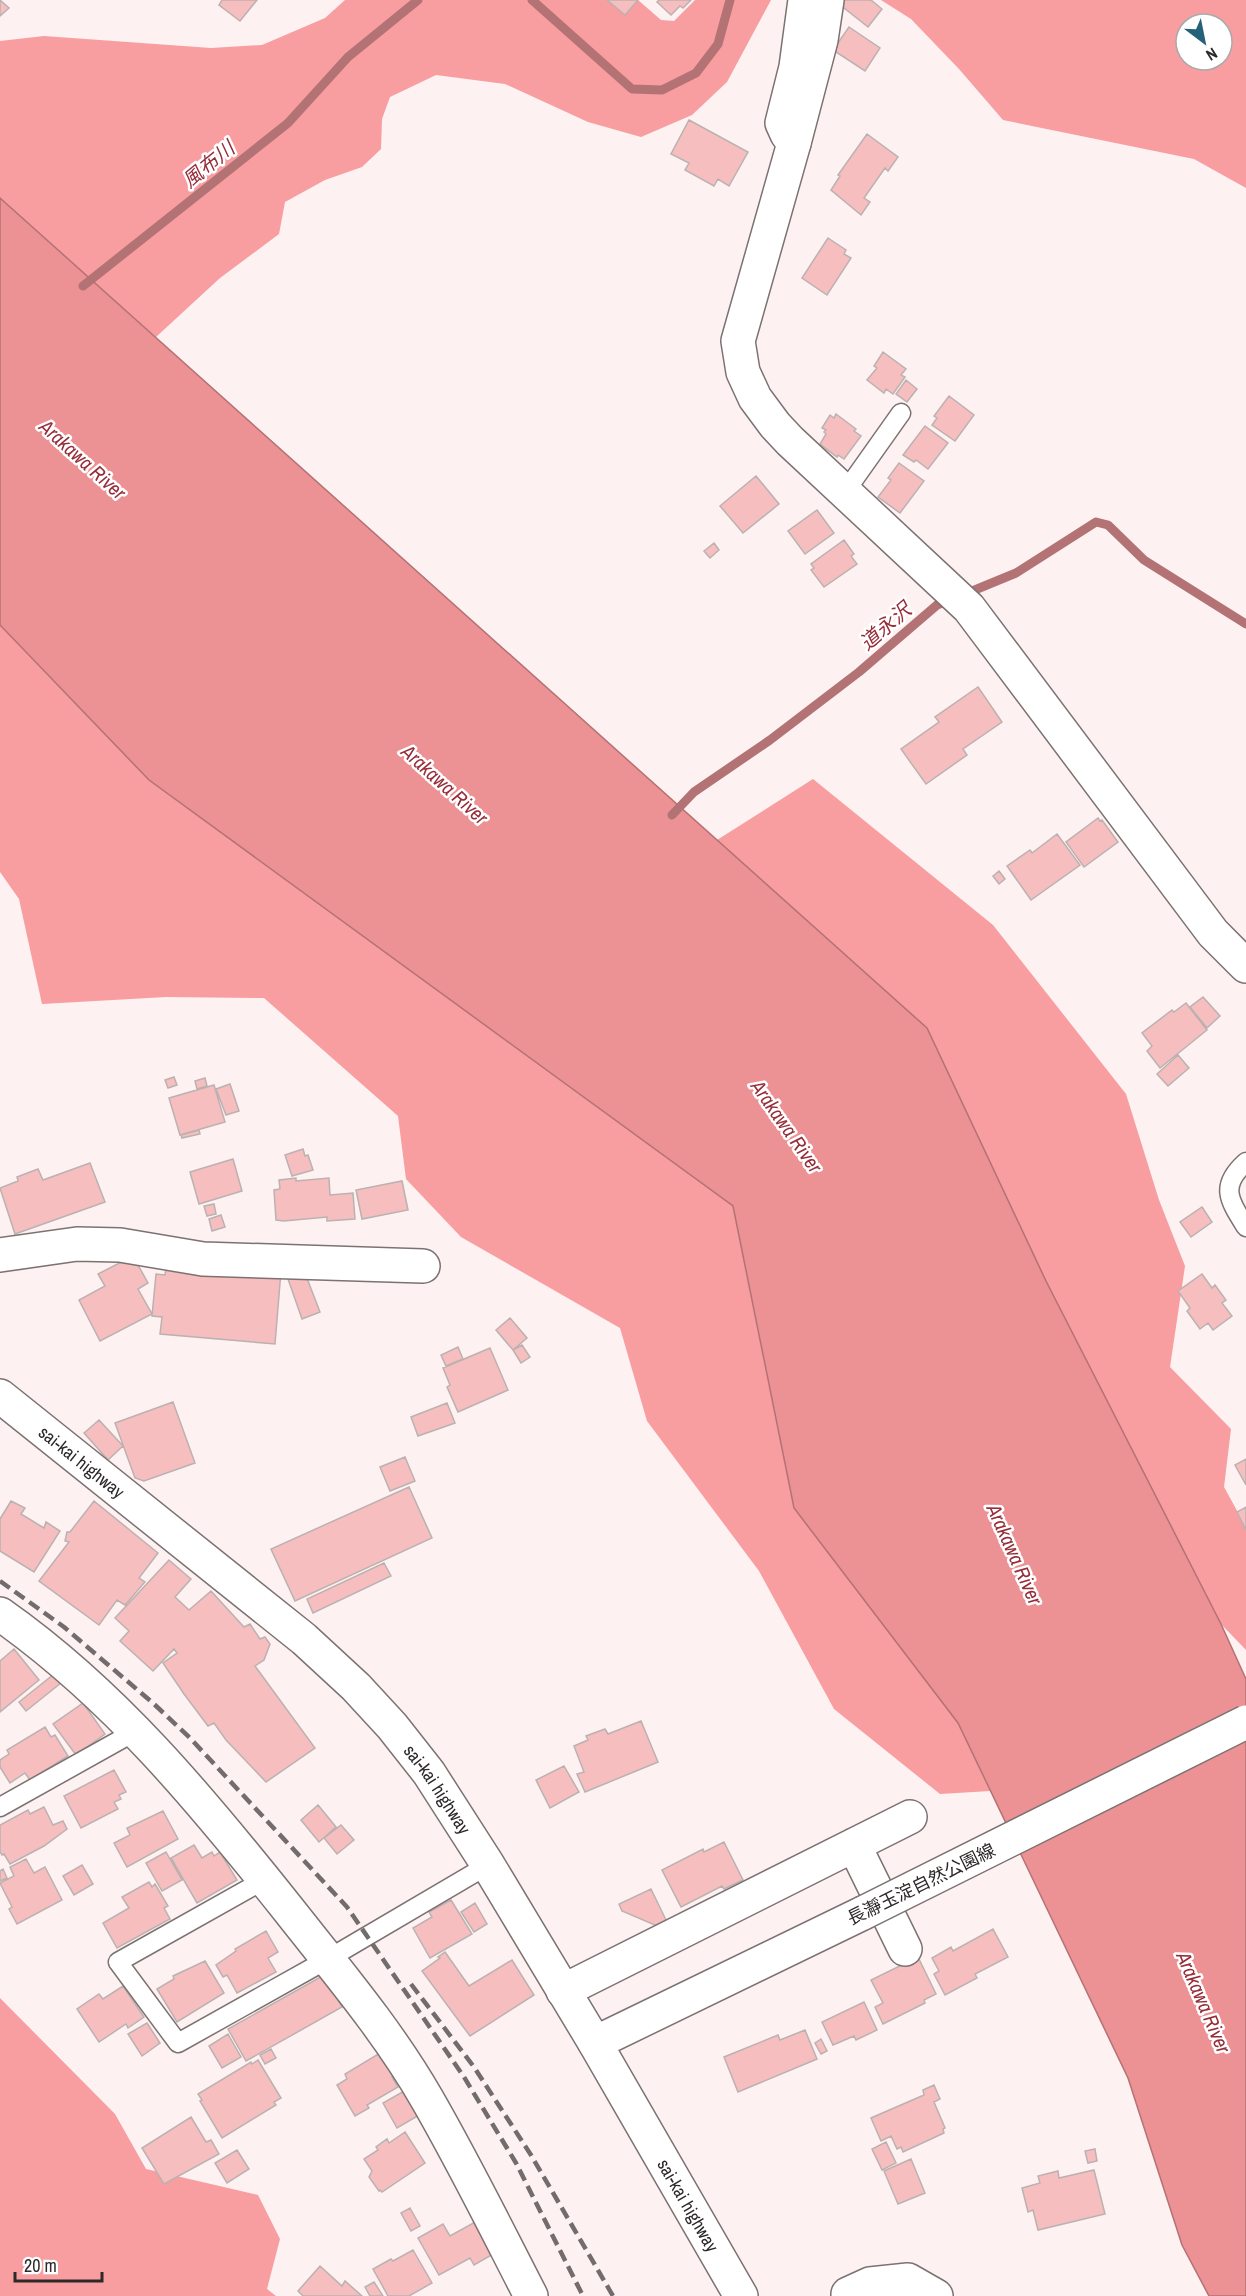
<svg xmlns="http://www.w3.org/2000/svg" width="1246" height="2296" viewBox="0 0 1246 2296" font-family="'Archivo Narrow','Noto Sans JP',sans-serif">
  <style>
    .forest { fill: #f89da0; fill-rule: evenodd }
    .water { fill: #ec9194; stroke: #b37274; stroke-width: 1.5 }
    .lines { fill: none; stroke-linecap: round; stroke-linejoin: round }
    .stream { stroke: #b37274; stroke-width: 9 }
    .building { fill: #f6bebe; stroke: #bcb1b1; stroke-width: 1.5 }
    .service-casing { stroke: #7c7272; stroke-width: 21 }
    .minor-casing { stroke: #7c7272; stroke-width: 36 }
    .tertiary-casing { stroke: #7c7272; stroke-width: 36 }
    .primary-casing { stroke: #7c7272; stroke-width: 36 }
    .trunk-casing { stroke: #7c7272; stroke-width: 36 }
    .service { stroke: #fff; stroke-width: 18 }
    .minor { stroke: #fff; stroke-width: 33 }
    .tertiary { stroke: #fff; stroke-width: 33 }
    .primary { stroke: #fff; stroke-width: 33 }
    .trunk { stroke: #fff; stroke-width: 33 }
    .rail { stroke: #736c6c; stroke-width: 4.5; stroke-dasharray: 12 6; stroke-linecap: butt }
    .primary-bridge-casing { stroke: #7c7272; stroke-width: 36; stroke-linecap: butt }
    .primary-bridge { stroke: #fff; stroke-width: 33 }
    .labels { text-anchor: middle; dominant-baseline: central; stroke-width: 5; stroke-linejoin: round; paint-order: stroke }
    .street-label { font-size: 18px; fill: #2d2929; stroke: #fff }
    .water-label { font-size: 20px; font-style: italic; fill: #962d39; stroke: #fff }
  </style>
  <rect width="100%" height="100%" fill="#fdf1f1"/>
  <path class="forest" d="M345 0H638L661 20 674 21 695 0H771L727 82 692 115 641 137 588 122 505 84 436 75 390 97 382 119 381 149 362 167 325 180 285 202 279 234 220 278 156 337 0 198V41L44 36 211 48 262 45 325 18Z
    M881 0H1246V188L1194 159 1003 120 959 69 911 19ZM1186 24H1222V60H1186Z
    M0 625 149 780 733 1206 794 1508 958 1723 990 1791 940 1794 834 1709 759 1571 647 1421 620 1328 461 1237 406 1179 398 1116 264 998 166 997 42 1004 19 899 0 872Z
    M813 779 993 925 1126 1094 1159 1200 1185 1266 1170 1367 1231 1429 1224 1487 1246 1527V1650L1221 1624 1046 1281 717 840Z
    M0 1998 115 2114 146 2169 258 2195 280 2239 267 2289 276 2296H0Z"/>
  <path class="water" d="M0 198 927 1028 1046 1281 1221 1624 1246 1679V2296H1209L1182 2245 1128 2078 958 1723 794 1508 733 1206 149 780 0 625Z"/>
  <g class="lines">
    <path class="stream" d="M532 0 632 89 662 90 696 73 718 44 730 0
      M83 286 288 123 348 57 418 0
      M965 594 1016 573 1096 522 1108 525 1144 560 1246 624
      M672 815 694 792 770 740 859 672 937 605 949 600"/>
  </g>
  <path class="building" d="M0 0 9 8 0 16Z
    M222 0H257L240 21 219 5Z
    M607 0H638L625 15Z
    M659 0H691L683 8 680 6 671 15 657 2Z
    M834 0H871L882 9 868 27Z
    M849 27 880 48 865 71 833 50Z
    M689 120 748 152 729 186 718 179 714 186 685 170 689 163 671 154Z
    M867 134 898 157 888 171 885 168 864 198 870 202 861 215 831 190 840 176 838 175Z
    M828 238 846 250 844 254 851 258 827 295 802 278Z
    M883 352 906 369 901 375 905 377 893 394 886 389 884 393 867 380 877 368 874 366Z
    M906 380 917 389 907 402 896 394Z
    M949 396 974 415 955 441 932 425 937 418 934 416Z
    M836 414 856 429 854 431 861 436 844 459 838 455 837 457 820 444 826 434 824 432 826 430 822 428 830 415 834 418Z
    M925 426 948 443 928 469 916 460 914 462 903 455Z
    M899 463 924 481 900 513 878 497 891 480 888 478Z
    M756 476 779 504 743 533 720 506Z
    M817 510 834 533 805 554 788 531Z
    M844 540 854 554 851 556 857 564 824 587 811 570 814 568 811 564Z
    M714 543 719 550 710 558 704 551Z
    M978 687 1002 722 963 749 967 755 926 784 901 749 939 722 935 717Z
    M1098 818 1100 821 1102 820 1118 842 1084 867 1066 842Z
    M1057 834 1080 865 1031 900 1007 866 1030 850 1032 853Z
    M999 871 1005 879 999 884 993 876Z
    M1203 997 1220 1016 1207 1028 1190 1007Z
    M1186 1003 1207 1030 1160 1068 1147 1051 1152 1046 1142 1033 1172 1010 1174 1012Z
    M1178 1055 1189 1068 1168 1086 1157 1074Z
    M174 1077 177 1085 168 1088 165 1080Z
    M205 1078 207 1086 197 1089 195 1081Z
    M230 1084 239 1111 226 1115 216 1089Z
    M214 1085 225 1122 180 1135 169 1098Z
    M199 1130 200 1134 182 1138 181 1135Z
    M303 1149 305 1156 308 1155 313 1170 292 1176 285 1155Z
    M233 1159 242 1191 199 1204 190 1172Z
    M90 1163 105 1202 15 1234 0 1188 18 1181 17 1177 38 1169 43 1180Z
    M296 1178V1181L329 1178 330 1195 353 1193 355 1219 327 1221V1217L284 1221 276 1220 274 1190 280 1189 279 1180Z
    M402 1181 408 1210 362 1219 356 1190Z
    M214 1204 216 1214 207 1216 204 1206Z
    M1202 1207 1212 1222 1191 1237 1180 1222Z
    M221 1215 225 1227 212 1231 209 1219Z
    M133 1256 148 1283 138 1289 152 1314 100 1341 79 1300 105 1286 98 1274Z
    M167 1261 281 1271 275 1344 160 1334 162 1317 152 1316 156 1274 165 1275Z
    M305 1273 320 1312 302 1319 288 1279Z
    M1202 1274 1212 1288 1215 1285 1226 1300 1222 1303 1232 1316 1213 1330 1208 1323 1200 1329 1187 1311 1190 1308 1178 1291Z
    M510 1318 527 1338 513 1350 496 1330Z
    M522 1345 530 1357 521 1363 513 1350Z
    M458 1347 463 1359 446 1366 441 1355Z
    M490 1348 508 1390 458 1412 447 1387 450 1385 443 1368Z
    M173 1402 195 1463 144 1481 135 1478 115 1423Z
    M447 1403 455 1423 418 1436 411 1417Z
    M99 1420 123 1446 108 1460 84 1433Z
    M405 1457 415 1481 390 1491 380 1467Z
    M1246 1459V1485L1235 1465Z
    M409 1487 432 1538 295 1601 271 1549Z
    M11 1501 25 1508 21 1514 44 1528 46 1522 60 1531 34 1572 0 1551V1519Z
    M94 1501 158 1553 139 1578 145 1582 125 1605 117 1600 99 1625 39 1581 69 1542 65 1541 67 1532H70Z
    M1246 1507V1530L1237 1512Z
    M169 1560 191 1579 175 1597 189 1610 211 1591 244 1627 250 1624 260 1639 265 1637 270 1644 264 1660 255 1666 315 1748 266 1782 226 1740 214 1723 208 1726 184 1694 163 1663 177 1653 174 1649 153 1671 120 1641 129 1631 115 1618Z
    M384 1563 391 1576 313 1613 307 1599Z
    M14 1649 39 1680 0 1712V1661Z
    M54 1674 61 1683 26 1711 19 1702Z
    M83 1703 105 1734 76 1755 53 1724Z
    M641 1721 658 1762 585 1792 577 1774 584 1772 574 1746 588 1740 586 1736 605 1729 608 1734Z
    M45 1727 51 1737 55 1735 68 1756 30 1780 25 1773 10 1783 0 1767V1760L9 1754 7 1750Z
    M564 1766 579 1792 550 1808 536 1780Z
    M114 1770 126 1792 119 1795 121 1799 114 1802 118 1809 81 1828 64 1796Z
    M318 1805 336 1827 319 1842 301 1820Z
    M44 1807 53 1825 63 1821 67 1829 44 1846 10 1864 4 1854 2 1855 0 1852V1825L28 1810 30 1814Z
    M163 1811 178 1839 127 1867 114 1843 130 1835 127 1828Z
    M341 1825 354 1840 337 1854 324 1838Z
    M724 1842 743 1880 724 1889 722 1886 681 1907 662 1870 703 1849 704 1852Z
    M194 1845 202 1858 212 1852 214 1856 220 1852 237 1880 197 1903 171 1858Z
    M166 1852 182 1880 162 1891 146 1863Z
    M26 1859 34 1873 45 1867 62 1900 17 1924 9 1909 12 1907 0 1883 14 1876 10 1867Z
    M82 1865 93 1884 74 1895 63 1876Z
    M3 1869 7 1878 0 1881V1871Z
    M149 1882 152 1887 155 1884 168 1906 164 1908 170 1919 117 1948 103 1923 129 1908 122 1897Z
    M651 1889 667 1922 657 1926 622 1911 619 1904Z
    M451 1900 472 1934 430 1958 413 1928 432 1917 429 1912Z
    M475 1903 487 1924 474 1932 461 1912Z
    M993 1929 1008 1957 975 1974 977 1978 945 1995 934 1974 939 1971 932 1958 951 1947 953 1951Z
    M266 1931 278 1952 268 1958 276 1972 237 1993 227 1975 223 1977 216 1965 236 1951 235 1949Z
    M445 1952 469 1986 512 1960 534 1995 470 2036 422 1971 440 1958 438 1957Z
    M918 1957 936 1994 924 2000 925 2003 883 2024 875 2007 883 2003 871 1980Z
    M205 1961 224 1993 177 2022 157 1989 174 1979 173 1976Z
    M324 1975 342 2007 246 2061 228 2029Z
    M123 1986 144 2017 128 2028 126 2024 99 2042 77 2009 99 1994 103 1999Z
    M864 2002 877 2030 856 2040 854 2036 833 2045 822 2022Z
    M147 2023 160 2043 142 2056 128 2034Z
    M805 2030 817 2059 738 2092 724 2057 778 2035 780 2040Z
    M228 2034 241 2057 222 2068 209 2046Z
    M821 2039 827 2051 821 2054 815 2043Z
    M271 2049 276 2058 265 2064 260 2055Z
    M380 2053 395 2075 392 2077 398 2087 367 2105 369 2108 355 2116 337 2085 347 2079 345 2074Z
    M258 2060 281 2098 274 2102 276 2105 222 2138 200 2101 202 2100 198 2094 251 2062 252 2064Z
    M934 2085 940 2099 934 2102 945 2128 943 2129 944 2133 903 2152 901 2147 897 2149 891 2136 881 2141 871 2118 924 2095 923 2090Z
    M406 2090 421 2114 397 2128 383 2103Z
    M191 2117 206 2142 211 2140 219 2154 164 2184 142 2148Z
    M405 2132 425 2163 382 2192 380 2190 379 2191 369 2177 372 2171 364 2159 378 2150 376 2147 387 2139 389 2143Z
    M886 2142 896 2163 882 2170 872 2149Z
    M1095 2149 1097 2161 1088 2163 1085 2151Z
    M237 2150 249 2169 227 2183 215 2163Z
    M911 2159 925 2193 898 2204 884 2171Z
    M1094 2170 1105 2214 1038 2230 1033 2210 1028 2212 1022 2188 1040 2183 1038 2176 1058 2171 1059 2178Z
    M410 2208 420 2226 411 2231 401 2213Z
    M477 2221 495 2253 474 2265 470 2258 439 2275 418 2238 443 2224 450 2236Z
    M413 2250 432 2283 409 2296H388L373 2269 391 2259 393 2261Z
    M320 2266 342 2286 345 2281 362 2296H303L298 2291Z
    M374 2282 383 2296H370L365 2287Z"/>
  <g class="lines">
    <defs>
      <path id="service" d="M845 492 901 413
        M1246 1162C1219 1186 1229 1200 1246 1227
        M0 1807 136 1731
        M264 1880 118 1962 178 2043 328 1959 488 1865"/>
      <path id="minor" d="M794 143 787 134 782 123 796 67 805 0
        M0 1255 77 1244 120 1245 203 1259 423 1266
        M0 1614C114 1694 202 1801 288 1909 336 1970 388 2031 427 2099 464 2163 497 2230 531 2296
        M854 1845 905 1949
        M563 1991 910 1817
        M848 2294 870 2284 908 2280 936 2296"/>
      <path id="tertiary" d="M827 0 821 40 794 143 738 341 743 372 755 398 775 425 790 441 969 608 1213 933 1246 966"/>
      <path id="primary" d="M595 2043 863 1913"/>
      <g id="trunk">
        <path id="s1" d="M0 1396 304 1639 356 1687 392 1726 429 1773 488 1865 595 2043 741 2296"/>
      </g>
    </defs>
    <use href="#service" class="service-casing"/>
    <use href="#minor" class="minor-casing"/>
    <use href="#tertiary" class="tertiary-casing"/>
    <use href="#primary" class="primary-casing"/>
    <use href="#trunk" class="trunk-casing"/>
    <use href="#service" class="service"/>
    <use href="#minor" class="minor"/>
    <use href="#tertiary" class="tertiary"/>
    <use href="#primary" class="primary"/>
    <use href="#trunk" class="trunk"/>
    <path class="rail" d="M0 1581 64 1627 154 1704 190 1738 347 1907 464 2077 516 2163 583 2296
      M411 1984 474 2067 531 2155 613 2296"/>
    <defs>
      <path id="primary-bridge" d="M863 1913 1246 1722"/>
    </defs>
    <use href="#primary-bridge" class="primary-bridge-casing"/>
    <use href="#primary-bridge" class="primary-bridge"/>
  </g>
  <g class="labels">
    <g class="street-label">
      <text stroke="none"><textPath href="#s1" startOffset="105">sai-kai highway</textPath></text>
      <text stroke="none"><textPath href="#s1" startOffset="591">sai-kai highway</textPath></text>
      <text transform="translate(921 1884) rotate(-26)">長瀞玉淀自然公園線</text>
      <text stroke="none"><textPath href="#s1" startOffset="1077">sai-kai highway</textPath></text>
    </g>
    <g class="water-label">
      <text transform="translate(208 164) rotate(-39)">風布川</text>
      <text transform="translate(83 459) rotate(42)">Arakawa River</text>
      <text transform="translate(885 626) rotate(-41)">道永沢</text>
      <text transform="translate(445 784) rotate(42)">Arakawa River</text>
      <text transform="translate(787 1126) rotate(55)">Arakawa River</text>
      <text transform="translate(1015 1554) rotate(66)">Arakawa River</text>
      <text transform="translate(1204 2002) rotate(67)">Arakawa River</text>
    </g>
  </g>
  <g transform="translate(1204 42) rotate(148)"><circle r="28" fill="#ffffff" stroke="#aba9a9" stroke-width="1.5"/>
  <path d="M0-4.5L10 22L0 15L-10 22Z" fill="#256179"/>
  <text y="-9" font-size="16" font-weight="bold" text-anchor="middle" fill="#2d2929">N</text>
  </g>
  <path d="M15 2272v9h87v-9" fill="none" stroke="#2d2929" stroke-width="3"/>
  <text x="24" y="2272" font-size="18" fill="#2d2929" stroke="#ffffff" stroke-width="4.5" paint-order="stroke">20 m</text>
</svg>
